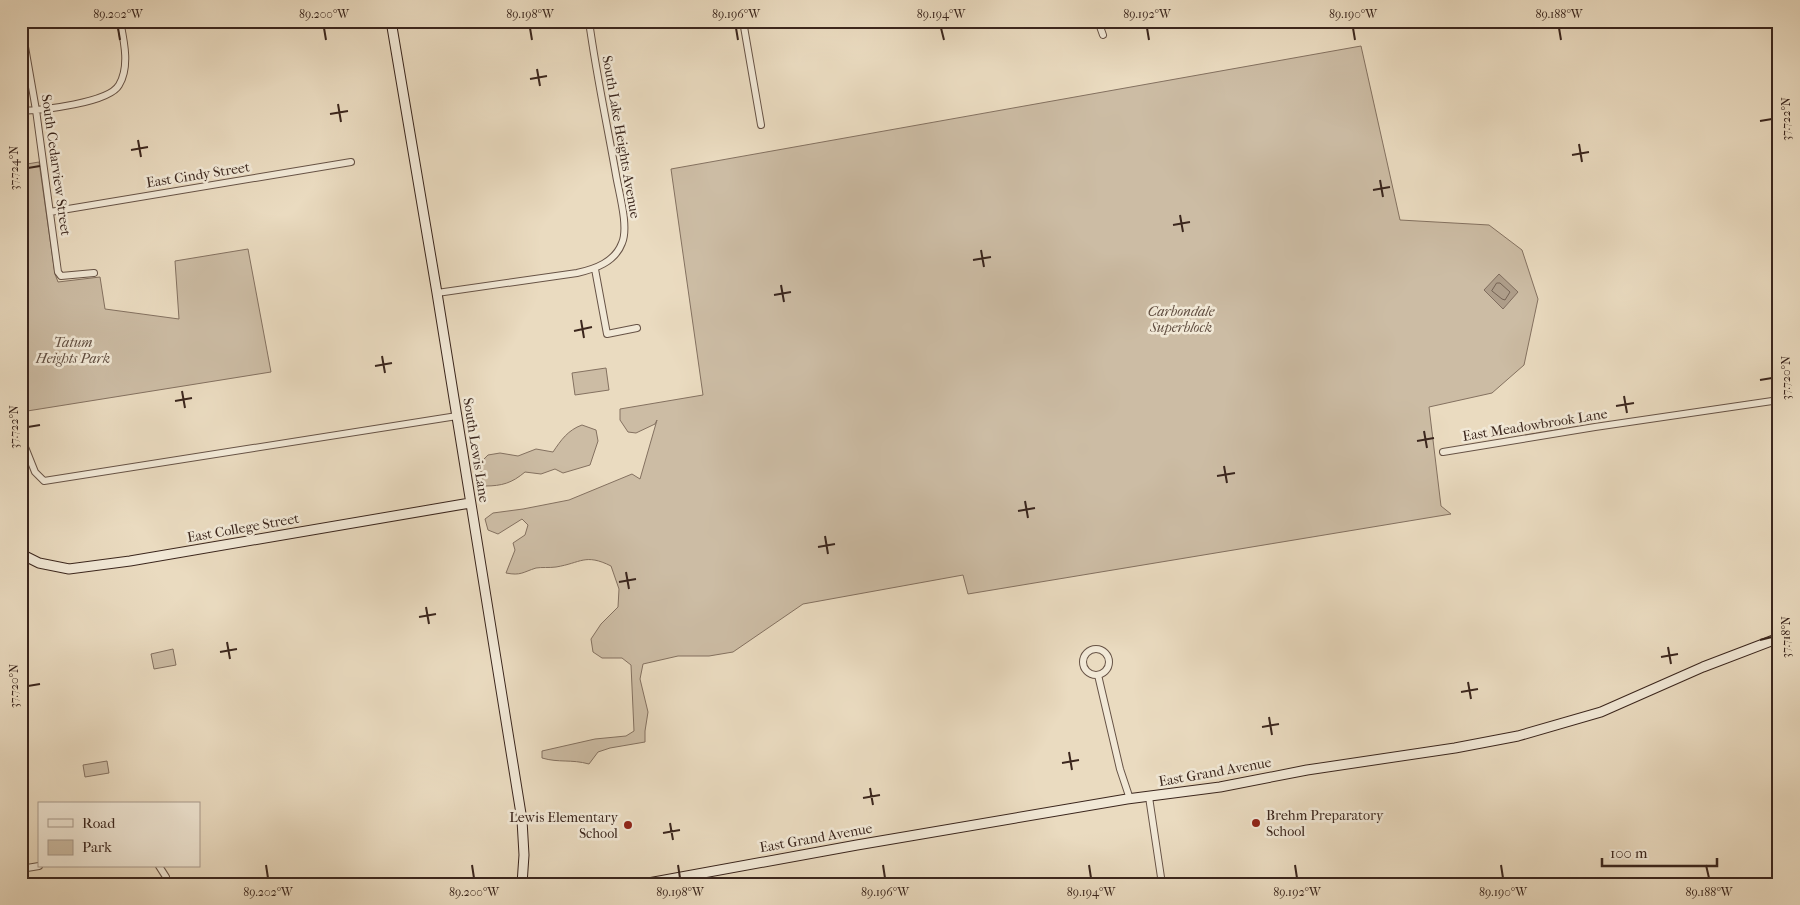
<svg xmlns="http://www.w3.org/2000/svg" width="1800" height="905" viewBox="0 0 1800 905" font-family="'IM FELL French Canon',serif">
  <style>
    .green { fill: #ccbca4; stroke: #847160 }
    .water { fill: #ae9d89; stroke: #806d5e }
    .lines { fill: none; stroke-linecap: round; stroke-linejoin: round }
    .shore { stroke: #746253; stroke-width: 1 }
    .street-casing { stroke: #675346; stroke-width: 8 }
    .secondary-casing { stroke: #3b261d; stroke-width: 11 }
    .street { stroke: #f1e8d6; stroke-width: 6 }
    .secondary { stroke: #f1e8d6; stroke-width: 9 }
    .ticks { fill: none; stroke: #3b261d; stroke-width: 2 }
    .poi-dot { fill: #8f2418; stroke: #f1e8d6; stroke-width: 2 }
    .labels { text-anchor: middle; dominant-baseline: central; stroke-width: 5; stroke-linejoin: round; paint-order: stroke }
    .street-label { font-size: 14px; fill: #3b261d; stroke: #f1e8d6 }
    .park-label { font-size: 14px; font-style: italic; fill: #5f4c3f; stroke: #f1e8d6 }
    .poi-label { font-size: 14px; fill: #3b261d; stroke: #f1e8d6; text-anchor: start }
    .neatline { fill: none; stroke: #3b261d; stroke-width: 2 }
    .ticks-label { font-size: 12px; text-anchor: middle; fill: #3b261d }
  </style>
  <rect width="100%" height="100%" fill="#eadbc0"/>
  <filter id="stains"><feTurbulence type="fractalNoise" baseFrequency=".004" numOctaves="4"/><feColorMatrix values="0 0 0 0 .2 0 0 0 0 .09 0 0 0 0 .02 0 0 0 .5 -.17"/></filter>
  <radialGradient id="worn" r=".72"><stop offset=".6" stop-color="#630" stop-opacity="0"/><stop offset="1" stop-color="#630" stop-opacity=".3"/></radialGradient>
  <path class="green" d="M1361 46 1400 220 1489 225 1522 250 1538 299 1524 365 1492 393 1429 407 1441 506 1451 514 968 594 963 575 803 604 733 652 709 656H678L643 664 640 679 648 712 645 731V742L610 748 598 752 589 764C571 759 559 763 542 758V751L595 739 626 736 634 731 631 665 622 658H602L593 652 591 639 601 624 618 607 619 589 611 566C585 553 581 563 556 567 549 568 542 567 536 568 523 572 521 576 506 573L515 550 513 543 525 535 528 525 522 519 498 534 488 530 485 519 493 513 523 509 569 500 632 474 640 479 657 420 655 424 636 433 628 432 620 420V409L703 395 671 169Z
    M39 162 55 274 58 282 100 277 105 309 179 319 175 261 248 249 271 372 21 412V165Z
    M606 368 609 390 575 395 572 373Z
    M582 425 596 430 598 441 590 465 563 473 555 469 541 474 525 472C512 483 502 486 485 486L481 475V462L488 455 500 453 518 456 536 449 553 452C561 440 568 430 582 425Z
    M173 649 176 665 154 669 151 654Z
    M107 761 109 773 85 777 83 765Z"/>
  <path class="water" d="M1499 274 1518 292 1503 309 1484 290Z"/>
  <g class="lines">
    <path class="shore" d="M1497 283H1500L1510 292 1505 300 1502 299 1492 291Z"/>
    <defs>
      <path id="street" d="M743 21 761 125
        M1098 21 1103 35
        M21 24 36 110 58 272 61 276 94 273
        M21 111C42 110 109 103 119 85 130 67 124 41 120 21
        M50 212 351 162
        M595 269 607 334 637 328
        M437 293 577 273C595 269 615 262 622 243 629 227 619 193 616 175 607 124 596 73 589 21
        M21 437 35 472 44 481 457 416
        M1443 452 1595 427 1779 400
        M1083 662a13 13 0 1 1 26 0a13 13 0 1 1-26 0Z
        M1098 675 1120 769 1130 799
        M1149 797 1162 884
        M159 866 166 877 167 884
        M21 869 39 866"/>
      <path id="secondary" d="M391 21 437 293 522 820 524 855 522 884
        M21 554 39 563 69 569 130 561 470 503
        M643 884 857 845 1127 799 1220 787 1307 770 1455 748 1518 736 1601 712 1703 667 1779 638"/>
    </defs>
    <use href="#street" class="street-casing"/>
    <use href="#secondary" class="secondary-casing"/>
    <use href="#street" class="street"/>
    <use href="#secondary" class="secondary"/>
  </g>
  <path class="ticks" d="M118 28 120 40M324 28 326 40M530 28 532 40M736 28 738 40M941 28 944 40M1147 28 1149 40M1353 28 1355 40M1559 28 1561 40M537 69 540 86M530 79 547 76M338 104 341 122M330 114 348 111M1760 121 1772 119M138 140 141 157M1579 144 1582 162M131 150 148 147M1572 155 1589 152M28 168 40 166M1380 180 1383 197M1373 190 1390 187M1180 215 1183 232M1173 225 1190 222M981 250 984 267M973 260 991 257M781 285 784 302M774 295 791 292M581 320 584 338M574 331 592 327M382 356 385 373M375 366 392 363M1760 380 1772 378M182 391 185 408M1624 396 1627 413M175 401 192 398M1616 406 1634 403M28 427 40 425M1424 431 1427 448M1417 441 1434 438M1224 466 1227 483M1217 476 1235 473M1025 501 1028 518M1018 511 1035 508M825 536 828 554M818 547 835 544M626 572 629 589M619 582 636 579M426 607 429 624M419 617 436 614M1760 640 1772 637M227 642 230 659M1668 647 1671 664M220 652 237 649M1661 657 1678 654M1468 682 1471 699M28 686 40 684M1461 692 1478 689M1269 717 1272 735M1262 727 1279 724M1069 752 1072 770M1062 763 1079 760M870 788 873 805M863 798 880 795M670 823 673 840M663 833 680 830M266 865 268 878M472 865 474 878M678 865 680 878M883 865 885 878M1089 865 1091 878M1295 865 1297 878M1501 865 1503 878M1706 865 1709 878"/>
  <g class="poi-dot">
    <circle cx="1256" cy="823" r="5"/>
    <circle cx="628" cy="825" r="5"/>
  </g>
  <g class="labels">
    <g class="street-label">
      <text transform="translate(621 137) rotate(80)">South Lake Heights Avenue</text>
      <text transform="translate(56 165) rotate(82)">South Cedarview Street</text>
      <text transform="translate(198 175) rotate(-9)">East Cindy Street</text>
      <text transform="translate(1535 425) rotate(-9)">East Meadowbrook Lane</text>
      <text transform="translate(476 450) rotate(81)">South Lewis Lane</text>
      <text transform="translate(243 528) rotate(-10)">East College Street</text>
      <text transform="translate(1215 772) rotate(-10)">East Grand Avenue</text>
      <text transform="translate(816 838) rotate(-10)">East Grand Avenue</text>
    </g>
    <g class="park-label">
      <text x="1181" y="311">Carbondale<tspan x="1181" dy="16">Superblock</tspan></text>
      <text x="73" y="342">Tatum<tspan x="73" dy="16">Heights Park</tspan></text>
    </g>
    <g class="poi-label">
      <text x="1266" y="815">Brehm Preparatory<tspan x="1266" dy="16">School</tspan></text>
      <text x="618" y="817" text-anchor="end">Lewis Elementary<tspan x="618" dy="16">School</tspan></text>
    </g>
  </g>
  <rect width="1800" height="905" fill="none" stroke="#eadbc0" stroke-width="55"/>
  <rect x="38" y="802" width="162" height="65" fill="#f1e8d6" stroke="#a89a8c"/>
  <rect x="48" y="819" width="25" height="8" fill="#f1e8d6" stroke="#a89a8c"/>
  <text x="82" y="828" font-size="15" fill="#3b261d">Road</text>
  <rect x="48" y="840" width="25" height="15" fill="#ccbca4" stroke="#a89a8c"/>
  <text x="82" y="852" font-size="15" fill="#3b261d">Park</text>
  <path d="M1602 858v8h115v-8" fill="none" stroke="#3b261d" stroke-width="2.5"/>
  <text x="1610" y="858" font-size="15" fill="#3b261d" stroke="#f1e8d6" stroke-width="4" paint-order="stroke">100 m</text>
  <rect x="28" y="28" width="1744" height="850" class="neatline"/>
  <g class="ticks-label">
    <text x="118" y="18">89.202°W</text>
    <text x="324" y="18">89.200°W</text>
    <text x="530" y="18">89.198°W</text>
    <text x="736" y="18">89.196°W</text>
    <text x="941" y="18">89.194°W</text>
    <text x="1147" y="18">89.192°W</text>
    <text x="1353" y="18">89.190°W</text>
    <text x="1559" y="18">89.188°W</text>
    <text transform="translate(1786 119) rotate(-90)" y="4">37.722°N</text>
    <text transform="translate(14 168) rotate(-90)" y="4">37.724°N</text>
    <text transform="translate(1786 378) rotate(-90)" y="4">37.720°N</text>
    <text transform="translate(14 427) rotate(-90)" y="4">37.722°N</text>
    <text transform="translate(1786 637) rotate(-90)" y="4">37.718°N</text>
    <text transform="translate(14 686) rotate(-90)" y="4">37.720°N</text>
    <text x="268" y="896">89.202°W</text>
    <text x="474" y="896">89.200°W</text>
    <text x="680" y="896">89.198°W</text>
    <text x="885" y="896">89.196°W</text>
    <text x="1091" y="896">89.194°W</text>
    <text x="1297" y="896">89.192°W</text>
    <text x="1503" y="896">89.190°W</text>
    <text x="1709" y="896">89.188°W</text>
  </g>
  <rect width="100%" height="100%" filter="url(#stains)"/>
  <rect width="100%" height="100%" fill="url(#worn)"/>
</svg>
